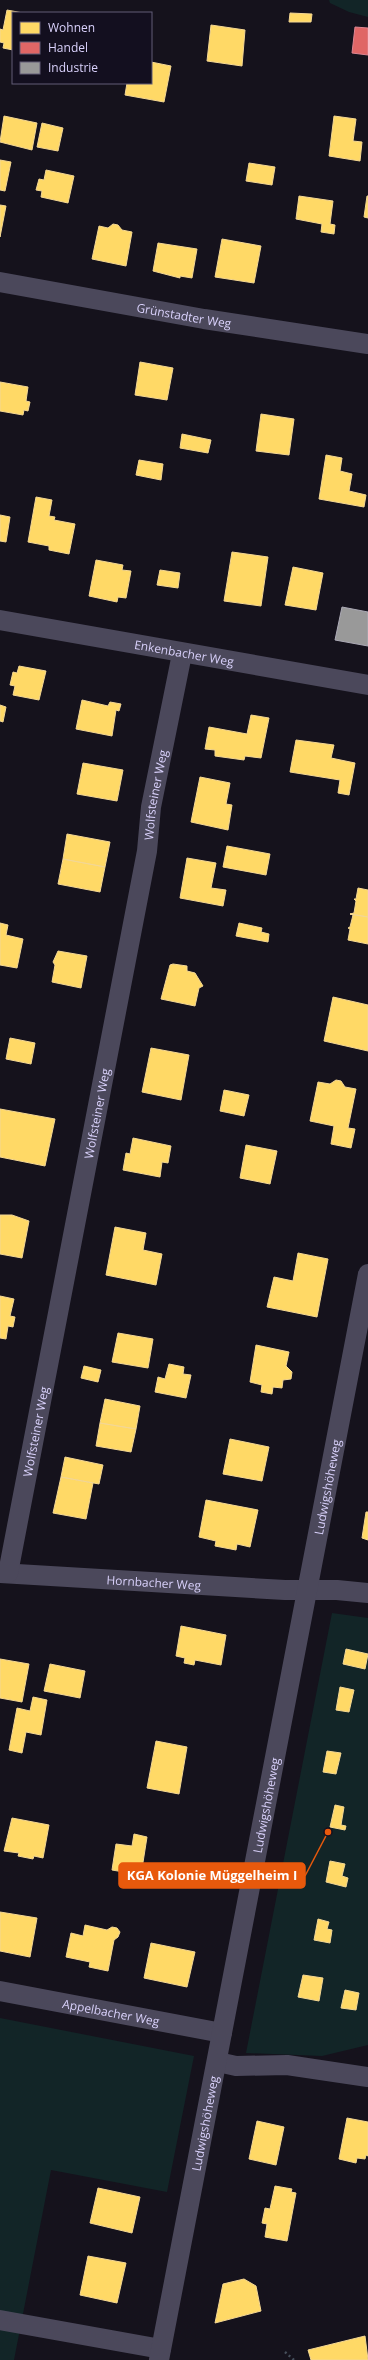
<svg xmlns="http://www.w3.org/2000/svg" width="368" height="2360" viewBox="0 0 368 2360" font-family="'Open Sans',sans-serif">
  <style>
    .green { fill: #122527 }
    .homes { fill: #ffd966; stroke: #f4d793 }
    .shops { fill: #e06666; stroke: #de8693 }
    .industry { fill: #999; stroke: #acaab6 }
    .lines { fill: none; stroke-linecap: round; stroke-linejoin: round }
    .path { stroke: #464f5b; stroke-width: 2.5; stroke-dasharray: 2 3; stroke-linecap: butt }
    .minor { stroke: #4b485b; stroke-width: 20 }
    .labels { text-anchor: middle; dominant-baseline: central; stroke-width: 4; stroke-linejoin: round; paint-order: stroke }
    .street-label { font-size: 12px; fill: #d9d1fb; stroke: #130f1f }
    .leader { fill: none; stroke: #e8590c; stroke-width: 1.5 }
    .callout-dot { fill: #e8590c; stroke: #130f1f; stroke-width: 1.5 }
    .callout { fill: #e8590c; stroke: #e8590c; stroke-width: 1.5 }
    .callout-label { font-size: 13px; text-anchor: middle; font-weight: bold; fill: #fff }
  </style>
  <rect width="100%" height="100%" fill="#15121c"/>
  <path class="green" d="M329 0H368V17L349 12 330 3Z
    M332 1613 368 1618V2045L322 2056 246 2053Z
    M0 2018 194 2056 167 2192 51 2170 14 2360H0Z"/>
  <path class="homes" d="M7 10 23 13H13V50L3 48 4 43 0 42V29L3 30Z
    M290 13 312 14 311 22H289Z
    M211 25 245 30 242 66 207 61Z
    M151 62 171 66 164 102 125 95 127 83H151Z
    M4 116 37 123 32 150 0 142Z
    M334 116 356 119 353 141 362 142 360 161 329 156Z
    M42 123 63 128 58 151 37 147Z
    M0 160 11 162 5 191 0 190Z
    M249 163 275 167 272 185 246 181Z
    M46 170 74 176 68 203 41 197 42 191 36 190 39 179 44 180Z
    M299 196 333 201 330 224 335 225 334 234 321 232 322 224 296 219Z
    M367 196H368V218L364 217Z
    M0 205 6 206 0 237Z
    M113 224 118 225 122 230 132 232 126 266 92 259 99 226 108 228Z
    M222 239 261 246 254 283 215 277Z
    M158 243 197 249 192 278 180 276V278L153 271Z
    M140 362 173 368 167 400 135 395Z
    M0 382 28 387 26 401 30 402 28 411 24 410 23 415 0 411Z
    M261 414 294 419 289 455 256 451Z
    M182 434 211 440 208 453 180 448Z
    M326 455 342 458 340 471 352 474 349 491 366 495 364 507 319 499Z
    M139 460 163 464 161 480 136 475Z
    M36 497 52 500 49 516 55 517 54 520 75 524 69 554 49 550V546L28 542Z
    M0 515 10 517 6 542 0 541Z
    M232 552 268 557 261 606 224 601Z
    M96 560 123 565 122 570 131 571 126 598 118 597 117 602 89 596Z
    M293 567 323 573 316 610 285 605Z
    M160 570 180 573 178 588 157 585Z
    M19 666 46 671 39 700 13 695 15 686 10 685 13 672 17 673Z
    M82 700 108 706 110 702 121 704 119 711 116 710 112 736 76 729Z
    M0 705 6 707 3 722 0 721Z
    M251 715 269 718 261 758 245 756 244 760 215 756V750L205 749 209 727 247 734Z
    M296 740 334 745 331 758 355 763 349 795 338 793 340 780 290 772Z
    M83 763 123 770 117 801 77 794Z
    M200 777 230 783 226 804 232 805 228 830 191 822Z
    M67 834 110 842 105 867 63 859Z
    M227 846 270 854 266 875 223 867Z
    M187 858 216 863 211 888 226 890 223 906 180 898Z
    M63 859 105 867 100 892 58 884Z
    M358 888 368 890V917L350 914 354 913 356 901 354 899H356Z
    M350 914 368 917V944L348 940 350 929 348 928 350 927 353 915Z
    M0 923 8 925 6 935 23 939 17 968 0 965Z
    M239 923 262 928 261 932 269 934 268 942 236 936Z
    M58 951 87 956 81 988 52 982 55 965 53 962Z
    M173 964 187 966V971L195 973 203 986 199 988 195 1006 161 999 170 965Z
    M333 997 368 1005V1051L324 1041Z
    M10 1038 35 1043 31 1064 6 1059Z
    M151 1048 189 1055 181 1100 142 1092Z
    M336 1080 341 1081 345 1087 356 1089 348 1128 355 1129 351 1148 331 1144 334 1126 310 1121 318 1082 330 1084Z
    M224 1090 249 1095 244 1116 220 1111Z
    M0 1109 55 1119 45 1166 0 1157Z
    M133 1138 171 1146 168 1163 162 1162 160 1177 123 1170 126 1153 130 1154Z
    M246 1145 277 1151 270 1184 240 1178Z
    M0 1215H12L29 1221 22 1258 0 1254Z
    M115 1227 146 1233 143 1250 162 1254 156 1285 106 1275Z
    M298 1253 328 1259 317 1317 267 1307 274 1277 293 1281Z
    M0 1296 14 1299 10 1316 15 1317 13 1327 8 1326 6 1339 0 1338Z
    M118 1333 153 1339 148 1368 112 1362Z
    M256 1345 289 1352 286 1366 292 1372 291 1379 283 1380 282 1388 273 1387 272 1394 261 1392 262 1385 250 1382Z
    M169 1364 184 1367 183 1374 191 1375 186 1398 155 1392 158 1377 165 1379Z
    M84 1366 101 1370 98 1382 81 1378Z
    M105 1399 140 1406 136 1429 100 1423Z
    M100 1423 136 1429 131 1452 96 1446Z
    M230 1439 269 1447 262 1481 223 1474Z
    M65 1457 103 1465 99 1484 61 1477Z
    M61 1477 93 1483 86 1519 53 1513Z
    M206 1500 258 1510 250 1547 237 1544 236 1550 215 1546 216 1541 199 1537Z
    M366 1512H368V1540L362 1538Z
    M181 1626 226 1635 221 1665 195 1660 194 1665 184 1663 185 1658 176 1656Z
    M346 1649 368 1654 365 1669 343 1664Z
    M0 1659 29 1664 22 1702 0 1698Z
    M50 1664 85 1671 80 1698 44 1691Z
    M340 1687 354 1690 349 1712 336 1710Z
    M33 1697 47 1700 41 1735 26 1732 22 1753 9 1750 17 1708 30 1711Z
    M156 1741 187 1747 179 1794 147 1788Z
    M327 1751 341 1753 336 1774 323 1772Z
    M335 1805 344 1807 341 1825 346 1826 345 1830 330 1827Z
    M12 1818 49 1825 43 1858 34 1856 33 1859 18 1856 19 1853 4 1851Z
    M134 1834 147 1837 141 1875 112 1870 116 1844 132 1846Z
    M330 1861 345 1864 342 1876 348 1878 346 1887 326 1882Z
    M0 1912 37 1918 30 1957 0 1951Z
    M318 1919 329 1922 327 1929 332 1930 330 1943 314 1940Z
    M85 1925 107 1930 112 1927 117 1928 120 1932 118 1937 114 1940 108 1971 89 1967 90 1962 66 1957 71 1933 83 1936Z
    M151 1943 195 1952 187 1987 144 1978Z
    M303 1975 323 1978 319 2001 298 1997Z
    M345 1990 359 1993 356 2010 341 2008Z
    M347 2118 368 2122V2156L366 2155 365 2159 357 2158 356 2163 339 2159Z
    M257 2121 284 2127 276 2165 249 2159Z
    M275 2186 292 2189 291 2192 296 2193 287 2241 265 2237 267 2224 262 2223 265 2208 270 2209Z
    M98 2188 140 2197 132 2233 90 2223Z
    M88 2256 126 2263 117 2303 80 2295Z
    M244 2279 256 2286 261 2311 215 2323 223 2284Z
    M365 2336 368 2360H311L308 2350Z"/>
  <path class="shops" d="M355 27 368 28V55L352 53Z"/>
  <path class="industry" d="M342 607 368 612V646L335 640Z"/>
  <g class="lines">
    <path class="path" d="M285 2352 294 2360"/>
    <g class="minor">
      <path id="s1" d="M0 282 204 319 368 344"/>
      <path id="s2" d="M0 620 368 685"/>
      <path id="s3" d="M0 1573 285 1590H337L368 1593"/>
      <path id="s4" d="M8 1573 147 851 151 807 182 654"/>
      <path id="s5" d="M0 1991 222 2033"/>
      <path d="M218 2062 236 2066 287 2065 368 2077"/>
      <path d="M0 2320 161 2349"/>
      <path id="s6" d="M159 2360 368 1274"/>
    </g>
  </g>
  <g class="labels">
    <g class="street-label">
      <text stroke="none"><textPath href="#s1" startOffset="187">Grünstadter Weg</textPath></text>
      <text stroke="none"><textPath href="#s2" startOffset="187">Enkenbacher Weg</textPath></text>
      <text stroke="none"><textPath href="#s4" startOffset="792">Wolfsteiner Weg</textPath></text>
      <text stroke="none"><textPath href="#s4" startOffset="468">Wolfsteiner Weg</textPath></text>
      <text stroke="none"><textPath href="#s4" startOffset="144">Wolfsteiner Weg</textPath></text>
      <text stroke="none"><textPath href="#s6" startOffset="889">Ludwigshöheweg</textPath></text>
      <text stroke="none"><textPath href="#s3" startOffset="154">Hornbacher Weg</textPath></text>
      <text stroke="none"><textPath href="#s6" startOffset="565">Ludwigshöheweg</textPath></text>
      <text stroke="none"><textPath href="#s5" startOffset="113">Appelbacher Weg</textPath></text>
      <text stroke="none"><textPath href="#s6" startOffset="241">Ludwigshöheweg</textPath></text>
    </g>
  </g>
  <path class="leader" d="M328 1832L305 1876"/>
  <circle class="callout-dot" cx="328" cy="1832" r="4"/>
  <rect class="callout" x="119" y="1863" width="186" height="25" rx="4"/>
  <g class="callout-label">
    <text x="212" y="1880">KGA Kolonie Müggelheim I</text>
  </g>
  <rect x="12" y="12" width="140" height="72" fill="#130f1f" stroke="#625d77"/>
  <rect x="20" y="22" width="20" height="12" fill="#ffd966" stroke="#625d77"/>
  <text x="48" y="32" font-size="12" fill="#d9d1fb">Wohnen</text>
  <rect x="20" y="42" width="20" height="12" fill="#e06666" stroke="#625d77"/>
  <text x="48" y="52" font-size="12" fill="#d9d1fb">Handel</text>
  <rect x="20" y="62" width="20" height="12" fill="#999999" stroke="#625d77"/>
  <text x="48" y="72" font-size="12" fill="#d9d1fb">Industrie</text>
</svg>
